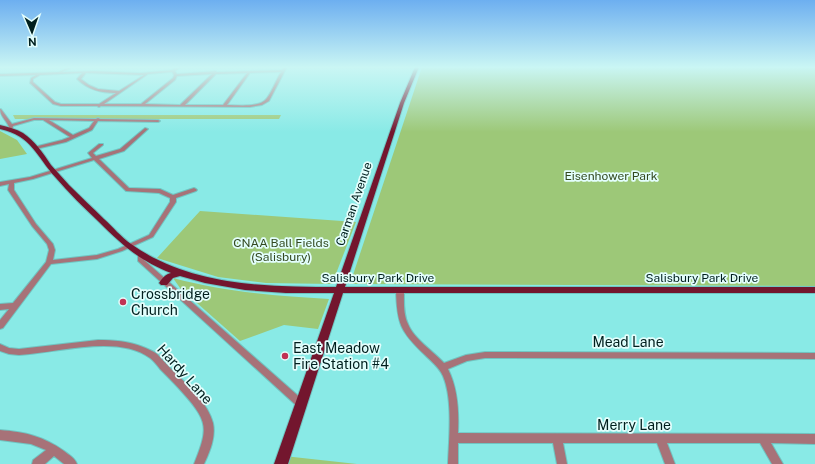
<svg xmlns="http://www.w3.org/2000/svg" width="815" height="464" viewBox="0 0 815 464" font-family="'Public Sans',sans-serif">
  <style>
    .green { fill: #9dc878 }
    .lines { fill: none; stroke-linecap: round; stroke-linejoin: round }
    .minor-casing { stroke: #70c5c2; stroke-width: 2 }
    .major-casing { stroke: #70c5c2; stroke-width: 2 }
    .minor { fill: #a77278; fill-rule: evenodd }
    .major { fill: #73162e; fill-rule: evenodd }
    .poi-dot { fill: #c13154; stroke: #e3fefc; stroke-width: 1.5 }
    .labels { text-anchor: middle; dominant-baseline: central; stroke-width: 3.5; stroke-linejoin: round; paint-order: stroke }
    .park-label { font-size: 12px; fill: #33491f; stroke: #e3fefc }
    .street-label { font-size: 12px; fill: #001f1e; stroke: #e3fefc }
    .near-poi-label { font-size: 14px; fill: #001f1e; stroke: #e3fefc; text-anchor: start }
    .near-street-label { font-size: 14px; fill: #001f1e; stroke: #e3fefc }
  </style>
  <rect width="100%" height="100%" fill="#89eae6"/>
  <path class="green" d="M422 67H815V286L350 284Z
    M13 115H281L279 119H15Z
    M0 131 17 140 27 154 0 159Z
    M200 211 356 222 332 284 266 283 218 277 157 258Z
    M173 278C225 292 276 296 329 299L318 329 284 325 240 341 180 288Z
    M284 456 357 464H281Z"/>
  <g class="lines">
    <defs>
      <path id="minor" d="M69 67H73L62 72 94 71 140 73 172 70 178 67H181L175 71 177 74 216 71 217 72 282 70 284 67H287L269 101 262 105 250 107 101 106 99 107 97 106H61L53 104 30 83 31 78 36 75 0 76V74L59 72ZM172 72 174 75 173 78 141 104H104L148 74ZM281 72C276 80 273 90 267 98 260 108 238 105 227 105L250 73ZM82 73 77 79C88 90 101 93 116 93L99 104H61L55 102 33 82V79L40 75ZM86 73 144 75 119 91 98 89 89 85 81 79ZM247 73 223 105H185L216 74ZM212 74 180 105 145 104 175 80 177 76Z
        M0 109H1L12 124 34 118 96 119 98 118 100 119 158 120 160 121 158 122 98 121 92 130 66 142 36 149H34V147L62 140 70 137 43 120H34L13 126 12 130H10C8 121 0 117 0 109ZM49 120 94 121 89 128 73 135Z
        M145 128 148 129 124 151 99 159 129 188 160 189 173 195 194 188 196 189 197 190 196 191 176 198V202L153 237 122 251 97 259 51 264 3 328 0 329V320L9 309 0 310V304L13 303 46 262 49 250 47 244 32 226 8 190 9 184 0 186V182L30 177 92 158 88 153 99 144H103V145L93 153 96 156 120 149ZM94 160 126 191 159 193 170 198V202L149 235 118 249 97 255 53 260 55 250 53 244 36 224 14 190V183L33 179Z
        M141 253 144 255V260L304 401 306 404 304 407 301 408 298 407 139 262 138 261V255Z
        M398 288H402L404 290C404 301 403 314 408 324 414 339 433 351 444 363L466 355 485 352 815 353V359L485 358 467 361 448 369C458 389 459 411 458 433L815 434V444L771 443 783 464H772L760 443H667L675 464H665L657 443H563L567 464H557L553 443H458V464H448C449 438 453 399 443 376 439 367 431 361 425 355 400 331 397 324 396 290Z
        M98 340C113 340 129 341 143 347 148 349 153 351 157 354 162 359 167 365 172 370 186 383 208 403 213 423 216 437 210 451 204 464H194C208 429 209 422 183 393 176 385 168 377 160 369 157 365 154 361 150 358 118 334 56 353 19 355L9 354 0 351V344L9 348 19 349Z
        M0 430C25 432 43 436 64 451 69 455 75 458 77 464H64L54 456 45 464H32L33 460 46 450 31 444 0 440Z"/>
      <path id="major" d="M415 67H419L404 103 345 287H815V293H343L288 464H274L334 293H286L245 290 205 283 180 276 173 278 167 285H161L159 283C162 278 166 274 171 273 140 261 122 245 99 222 84 208 69 193 56 178 36 156 32 136 0 129V125C8 127 16 129 23 133 35 141 43 153 51 165 57 172 63 178 69 185 81 197 93 208 104 219 113 227 121 237 131 244 190 286 266 287 336 287L400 103Z"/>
    </defs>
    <use href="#minor" class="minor-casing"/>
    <use href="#major" class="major-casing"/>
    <use href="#minor" class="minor"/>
    <use href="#major" class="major"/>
  </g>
  <linearGradient id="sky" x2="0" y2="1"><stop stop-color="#6daff0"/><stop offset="0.51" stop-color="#caf6f4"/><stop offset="1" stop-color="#caf6f4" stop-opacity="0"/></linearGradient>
  <rect width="815" height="132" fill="url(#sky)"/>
  <g class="poi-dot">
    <circle cx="123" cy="302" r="4"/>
    <circle cx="285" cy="356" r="4"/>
  </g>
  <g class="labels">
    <g class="park-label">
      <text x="611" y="176">Eisenhower Park</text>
      <text x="281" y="243">CNAA Ball Fields<tspan x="281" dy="14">(Salisbury)</tspan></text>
    </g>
    <g class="street-label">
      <text transform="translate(354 204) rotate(-71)">Carman Avenue</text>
      <text x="378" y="278">Salisbury Park Drive</text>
      <text x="702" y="278">Salisbury Park Drive</text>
    </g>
    <g class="near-poi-label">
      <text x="131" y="294">Crossbridge<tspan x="131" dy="16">Church</tspan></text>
      <text x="293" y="348">East Meadow<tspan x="293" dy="16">Fire Station #4</tspan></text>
    </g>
    <g class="near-street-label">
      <text x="628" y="342">Mead Lane</text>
      <text transform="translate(185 374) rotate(48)">Hardy Lane</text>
      <text x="634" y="425">Merry Lane</text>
    </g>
  </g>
  <g transform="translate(32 32) rotate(178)" stroke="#e3fefc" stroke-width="3" paint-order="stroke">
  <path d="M0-3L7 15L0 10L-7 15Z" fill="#001f1e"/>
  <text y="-6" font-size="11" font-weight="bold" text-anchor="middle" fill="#001f1e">N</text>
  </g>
</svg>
